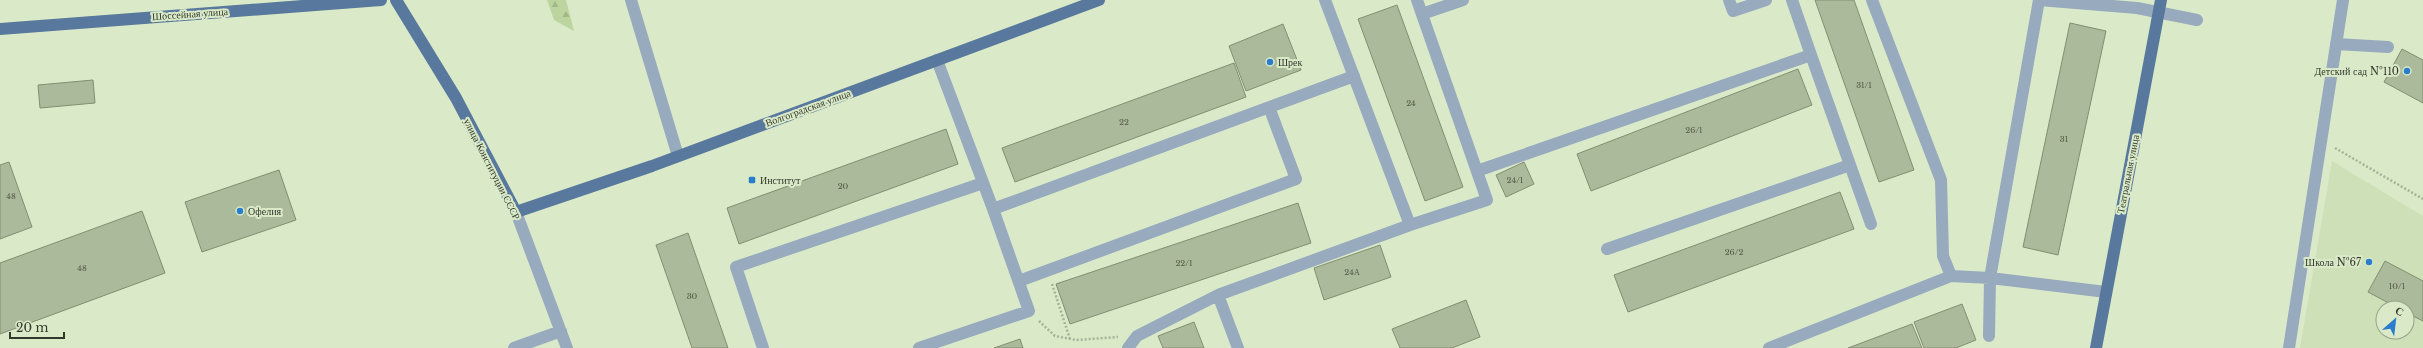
<svg xmlns="http://www.w3.org/2000/svg" width="2423" height="348" viewBox="0 0 2423 348" font-family="'Libre Baskerville',serif">
  <style>
    .built { fill: #cde0b8; fill-rule: evenodd }
    .forest { fill: url(#forest-firs) }
    .building { fill: #abba9a; stroke: #818f70 }
    .lines { fill: none; stroke-linecap: round; stroke-linejoin: round }
    .path { stroke: #a5b297; stroke-width: 2.5; stroke-dasharray: 2 2; stroke-linecap: butt }
    .minor { stroke: #98aabe; stroke-width: 12 }
    .major { stroke: #58799d; stroke-width: 12 }
    .poi-dot { fill: #2a7dcc; stroke: #daeac8; stroke-width: 1.5 }
    .labels { text-anchor: middle; dominant-baseline: central; stroke-width: 4; stroke-linejoin: round; paint-order: stroke }
    .number-label { font-size: 8px; fill: #505846 }
    .street-label { font-size: 10px; fill: #31372a; stroke: #daeac8 }
    .poi-label { font-size: 10px; fill: #31372a; stroke: #daeac8; text-anchor: start }
  </style>
  <defs>
    <pattern id="forest-firs" width="22" height="20" patternUnits="userSpaceOnUse"><rect width="22" height="20" fill="#bcd59e"/><path d="M5 1l3.5 6h-7zM16 11l3.5 6h-7z" fill="#a2b788"/></pattern>
  </defs>
  <rect width="100%" height="100%" fill="#daeac8"/>
  <path class="built" d="M2332 161 2423 216V348H2300ZM2383 308H2407V332H2383Z"/>
  <path class="forest" d="M547 0H566L574 31 554 20Z"/>
  <path class="building" d="M1815 0H1854L1914 170 1879 182Z
    M1397 5 1463 187 1425 201 1358 19Z
    M2070 23 2106 31 2058 255 2023 247Z
    M1283 24 1301 70 1246 91 1229 46Z
    M2402 49 2423 60V103L2384 82Z
    M1234 63 1246 97 1015 182 1002 148Z
    M1798 69 1812 105 1591 191 1577 154Z
    M93 80 95 103 40 108 38 85Z
    M946 129 958 164 739 244 727 208Z
    M9 162 32 227 0 239V165Z
    M1524 162 1534 184 1506 197 1496 175Z
    M279 170 296 220 202 252 185 202Z
    M1840 192 1854 229 1628 312 1614 275Z
    M1298 203 1311 243 1070 324 1056 284Z
    M142 211 165 273 0 334V263Z
    M688 233 728 348H692L656 245Z
    M1380 245 1391 277 1324 300 1314 268Z
    M2385 261 2423 281V321L2407 313V308H2398L2368 292Z
    M1466 300 1480 337 1452 348H1400L1392 329Z
    M1962 304 1976 340 1956 348H1924L1914 322Z
    M1194 322 1204 348H1163L1158 336Z
    M1912 324 1922 348H1848Z
    M1020 339 1023 348H994Z"/>
  <g class="lines">
    <path class="path" d="M2335 148 2423 199
      M1052 284 1070 339
      M1039 321 1055 336 1076 340 1118 337"/>
    <path class="minor" d="M631 0 678 156
      M1325 0 1410 225
      M1729 0 1733 11 1766 0
      M1872 0 1941 180 1943 256 1951 276 1990 278 2106 292
      M2039 0 2137 8 2197 20
      M1422 14 1463 0
      M2336 44 2388 47
      M1811 55 1871 224
      M937 60 993 209 1354 76
      M1477 171 1811 55 1792 0
      M516 212 567 348
      M1607 249 1850 165
      M1019 281 1296 179 1269 107
      M1989 336 1990 278 2039 0
      M514 348 561 331
      M763 348 736 267 983 183
      M919 348 1029 311 993 209
      M1128 348 1137 336 1218 295
      M1238 348 1218 295 1410 225 1487 200 1417 0
      M1769 348 1951 276
      M2289 348 2343 0"/>
    <path class="major" d="M396 0 456 98 516 212 652 166 1099 0
      M0 29 381 0
      M2096 348 2161 0"/>
  </g>
  <g class="poi-dot">
    <circle cx="1270" cy="62" r="4"/>
    <circle cx="2407" cy="71" r="4"/>
    <rect x="748" y="176" width="8" height="8" rx="2"/>
    <circle cx="240" cy="211" r="4"/>
    <circle cx="2369" cy="262" r="4"/>
  </g>
  <g class="labels">
    <g class="number-label">
      <text x="1864" y="85">31/1</text>
      <text x="1411" y="103">24</text>
      <text x="1124" y="122">22</text>
      <text x="1694" y="130">26/1</text>
      <text x="2064" y="139">31</text>
      <text x="1515" y="180">24/1</text>
      <text x="843" y="186">20</text>
      <text x="11" y="196">48</text>
      <text x="1734" y="252">26/2</text>
      <text x="1184" y="263">22/1</text>
      <text x="82" y="268">48</text>
      <text x="1352" y="272">24А</text>
      <text x="2397" y="286">10/1</text>
      <text x="692" y="296">30</text>
    </g>
    <g class="street-label">
      <text transform="translate(190 14) rotate(-4)">Шоссейная улица</text>
      <text transform="translate(808 108) rotate(-20)">Волгоградская улица</text>
      <text transform="translate(492 169) rotate(63)">улица Конституции СССР</text>
      <text transform="translate(2128 174) rotate(-79)">Театральная улица</text>
    </g>
    <g class="poi-label">
      <text x="1278" y="62">Шрек</text>
      <text x="2399" y="71" text-anchor="end">Детский сад №110</text>
      <text x="760" y="180">Институт</text>
      <text x="248" y="211">Офелия</text>
      <text x="2361" y="262" text-anchor="end">Школа №67</text>
    </g>
  </g>
  <g transform="translate(2395 320) rotate(28)"><circle r="19" fill="#daeac8" stroke="#96a289"/>
  <path d="M0-3L7 15L0 10L-7 15Z" fill="#2a7dcc"/>
  <text y="-6" font-size="11" font-weight="bold" text-anchor="middle" fill="#31372a">С</text>
  </g>
  <path d="M10 332v6h54v-6" fill="none" stroke="#31372a" stroke-width="2"/>
  <text x="16" y="332" font-size="12" fill="#31372a" stroke="#daeac8" stroke-width="3" paint-order="stroke">20 m</text>
</svg>
